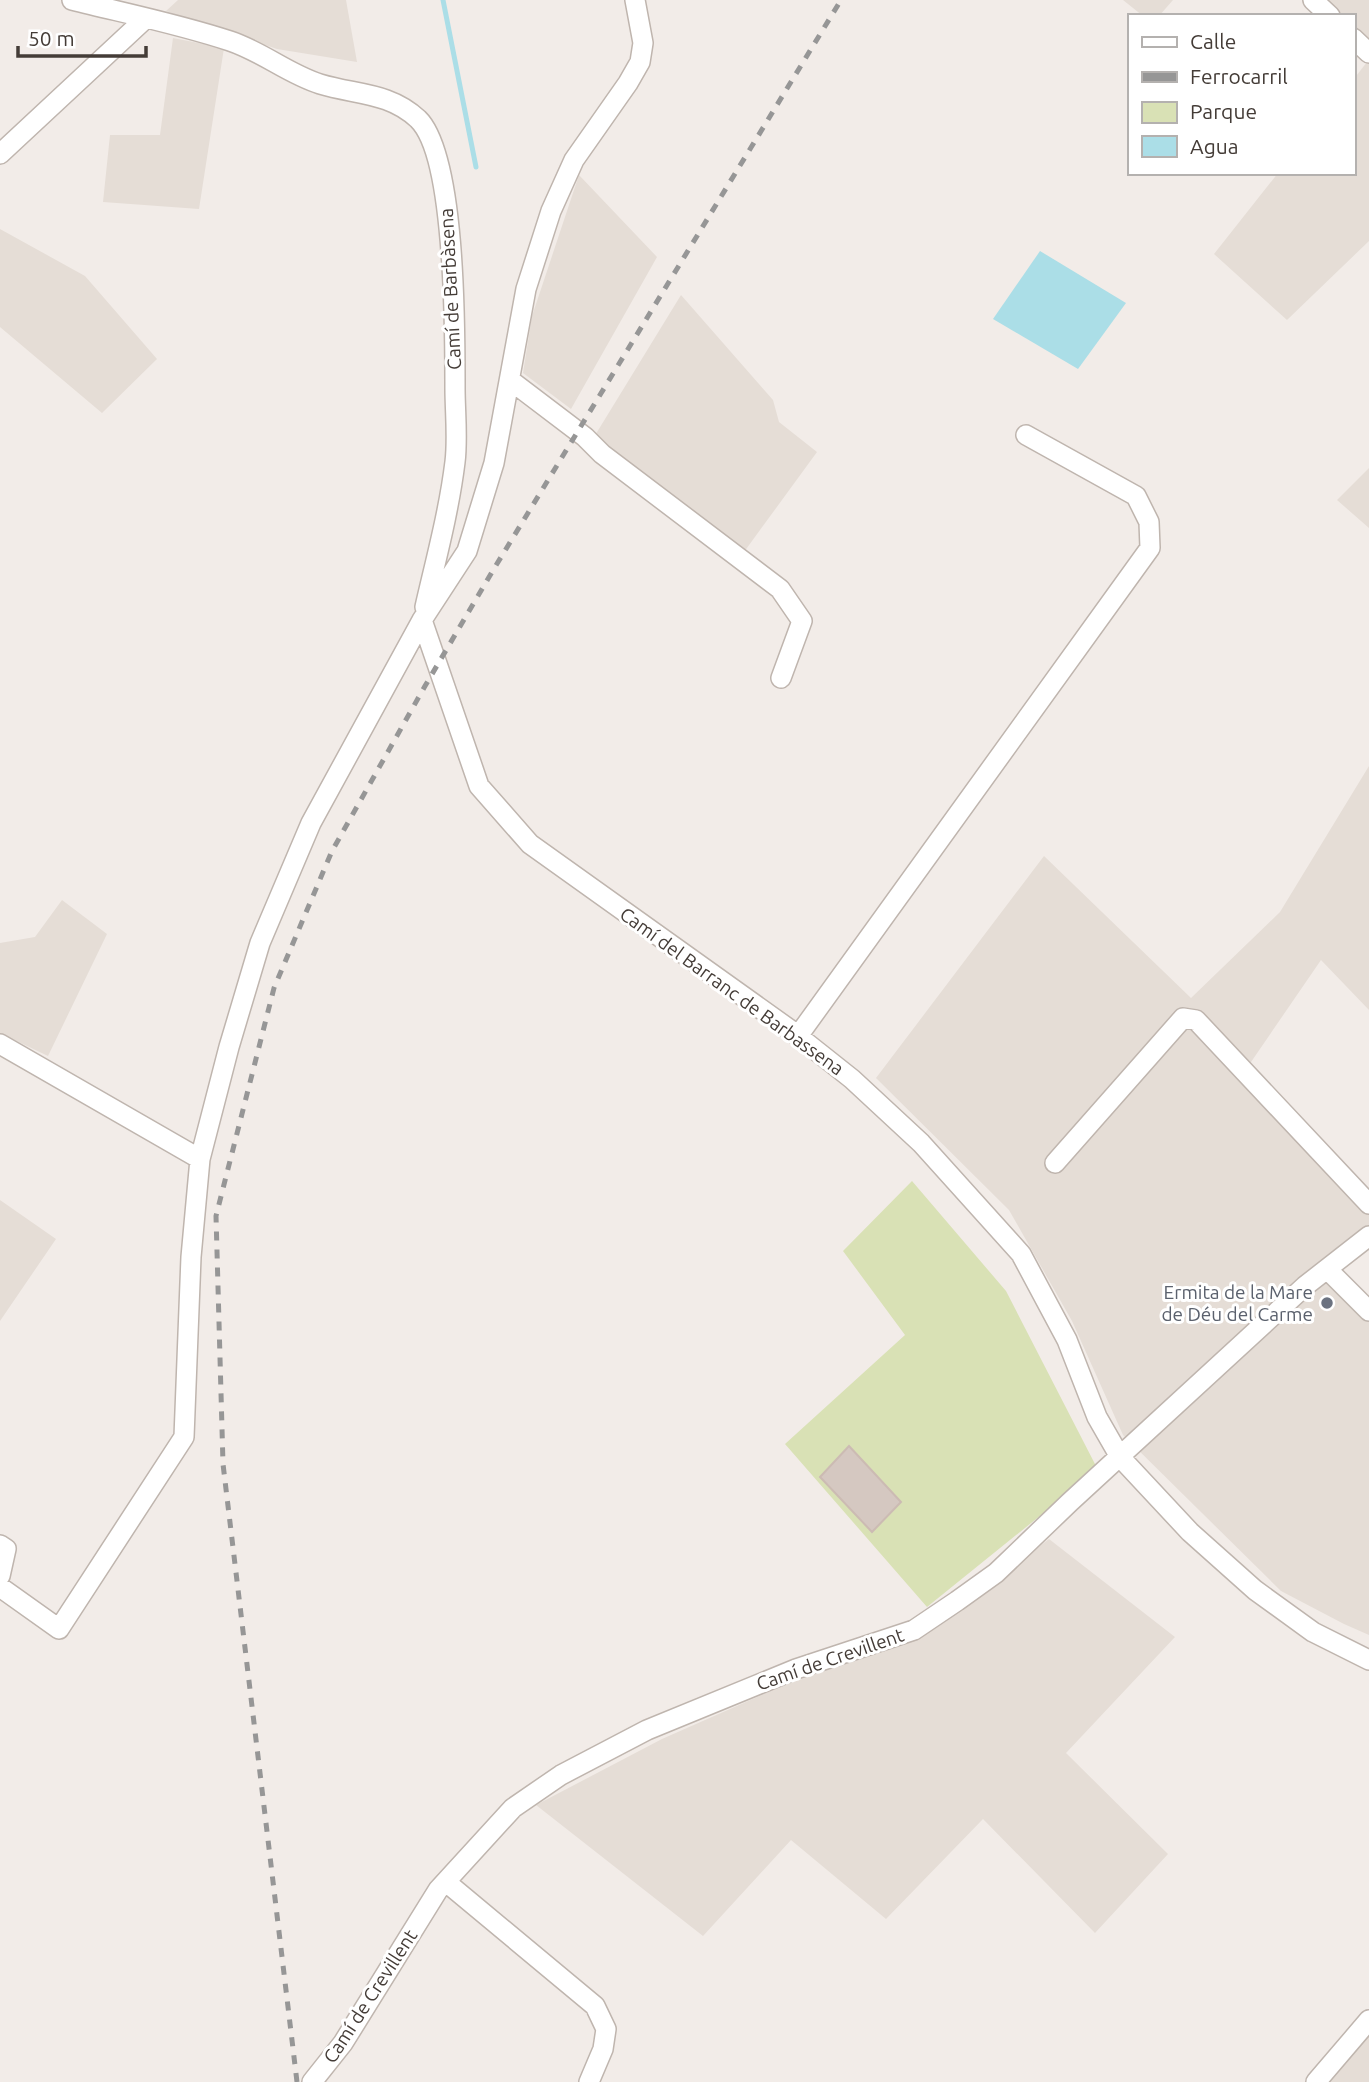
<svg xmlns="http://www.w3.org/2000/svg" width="1369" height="2082" viewBox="0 0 1369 2082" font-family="Ubuntu,sans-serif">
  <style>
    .residential { fill: #e5ddd6 }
    .green { fill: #d9e1b5 }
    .water { fill: #abdee7 }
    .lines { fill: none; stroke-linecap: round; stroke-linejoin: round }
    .stream { stroke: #abdee7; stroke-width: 5 }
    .building { fill: #d5c8c1; stroke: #ccbbb3; stroke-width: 2 }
    .minor-casing { stroke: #bfb5ae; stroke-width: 22 }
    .minor { stroke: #fff; stroke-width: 19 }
    .rail { stroke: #969696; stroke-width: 5; stroke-dasharray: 9 9; stroke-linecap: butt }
    .worship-dot { fill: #6b7280; stroke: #fff; stroke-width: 2.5 }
    .labels { text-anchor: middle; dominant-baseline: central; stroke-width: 6; stroke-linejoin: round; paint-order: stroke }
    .street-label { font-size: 19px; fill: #443c37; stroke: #fff }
    .worship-label { font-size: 19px; fill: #5b616d; stroke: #fff; text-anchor: end }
  </style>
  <rect width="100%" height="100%" fill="#f2ece8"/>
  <path class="residential" d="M178 0H346L357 62 277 49 166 11Z
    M1123 0H1173L1159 16H1143Z
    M1322 0H1369V43L1353 29V16H1339Z
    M173 38 224 48 199 209 103 202 110 135H160Z
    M1367 62 1369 64V241L1287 320 1214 254 1278 173H1353V80Z
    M579 175 657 257 571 409 523 373 532 316Z
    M0 229 85 276 157 359 102 413 0 327Z
    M681 295 773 400 779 422 817 452 744 552 594 437Z
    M1369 468V528L1337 500Z
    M1369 766V1010L1321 960 1240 1078 1369 1214V1250L1342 1270 1369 1300V1635L1344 1624 1281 1591 1123 1435 1072 1321 1009 1210 876 1078 1044 856 1191 998 1280 912Z
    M62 900 107 934 48 1056 0 1033V943L35 937Z
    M0 1200 56 1239 0 1321Z
    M1049 1539 1175 1637 1066 1753 1168 1854 1095 1933 983 1819 886 1919 791 1840 703 1936 536 1805 662 1739 782 1686 917 1639Z
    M1369 2031V2082H1326Z"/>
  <path class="green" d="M912 1181 1006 1291 1096 1466 1046 1511 927 1607 785 1444 905 1335 843 1251Z"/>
  <path class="water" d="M1040 251 1126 303 1078 369 993 319Z"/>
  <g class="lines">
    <path class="stream" d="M443 0 476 167"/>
  </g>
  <path class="building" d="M849 1446 901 1502 872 1532 820 1477Z"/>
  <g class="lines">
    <defs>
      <path id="minor" d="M72 0C124 13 179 24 230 41 263 52 288 74 320 84 356 95 389 92 418 119 456 156 455 332 455 388 455 412 458 438 455 462 449 511 436 559 425 607
        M1313 0 1330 16
        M1353 38 1369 53
        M0 154 145 19
        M510 380 585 437 602 454 780 589 802 621 781 678
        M422 620 479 786 530 844 789 1029 852 1079 921 1143 1021 1254 1067 1340 1097 1417 1120 1457 1190 1532 1255 1590 1313 1632 1369 1660
        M798 1036 1150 548 1149 522 1136 496 1026 435
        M0 1044 200 1159
        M1055 1163 1183 1018 1196 1020 1369 1204
        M1327 1269 1369 1311
        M0 1545 6 1549 0 1576
        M0 1587 59 1629 184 1437 191 1257 200 1159 229 1047 260 943 311 823 422 620 467 551 494 463 526 289 551 211 574 160 628 83 640 62 643 43 635 0
        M446 1882 595 2006 606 2029 603 2049 589 2082
        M312 2082 343 2043 438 1890 513 1808 561 1775 647 1730 796 1669 914 1630 957 1601 996 1573 1070 1502 1305 1286 1369 1236
        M1316 2082 1369 2020"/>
    </defs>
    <use href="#minor" class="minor-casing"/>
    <use href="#minor" class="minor"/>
    <path class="rail" d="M297 2082 223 1464 216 1216 274 988 332 851 425 686 495 567 841 0"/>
  </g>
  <circle class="worship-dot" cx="1327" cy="1303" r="7"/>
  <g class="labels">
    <g class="street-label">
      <text transform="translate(450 289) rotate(-93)">Camí de Barbàsena</text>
      <text transform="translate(732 991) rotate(36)">Camí del Barranc de Barbassena</text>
      <text transform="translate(830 1659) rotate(-19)">Camí de Crevillent</text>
      <text transform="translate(370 1996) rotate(-57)">Camí de Crevillent</text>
    </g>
    <g class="worship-label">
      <text x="1313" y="1292">Ermita de la Mare<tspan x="1313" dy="22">de Déu del Carme</tspan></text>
    </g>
  </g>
  <rect x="1128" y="14" width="228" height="161" fill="#ffffff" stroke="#b4b1af" stroke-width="2"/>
  <rect x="1142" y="37" width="35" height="10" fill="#ffffff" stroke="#b4b1af" stroke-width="2"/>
  <text x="1190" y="49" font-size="21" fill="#443c37">Calle</text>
  <rect x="1142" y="72" width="35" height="10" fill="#969696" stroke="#b4b1af" stroke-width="2"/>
  <text x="1190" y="84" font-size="21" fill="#443c37">Ferrocarril</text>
  <rect x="1142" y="102" width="35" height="21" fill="#d9e1b5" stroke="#b4b1af" stroke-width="2"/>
  <text x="1190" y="119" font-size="21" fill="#443c37">Parque</text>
  <rect x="1142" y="136" width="35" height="21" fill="#abdee7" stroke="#b4b1af" stroke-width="2"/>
  <text x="1190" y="154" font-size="21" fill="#443c37">Agua</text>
  <path d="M18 46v10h128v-10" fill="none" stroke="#443c37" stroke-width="3.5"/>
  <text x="28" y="46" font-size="21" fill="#443c37" stroke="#ffffff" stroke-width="5" paint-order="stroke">50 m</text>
</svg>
